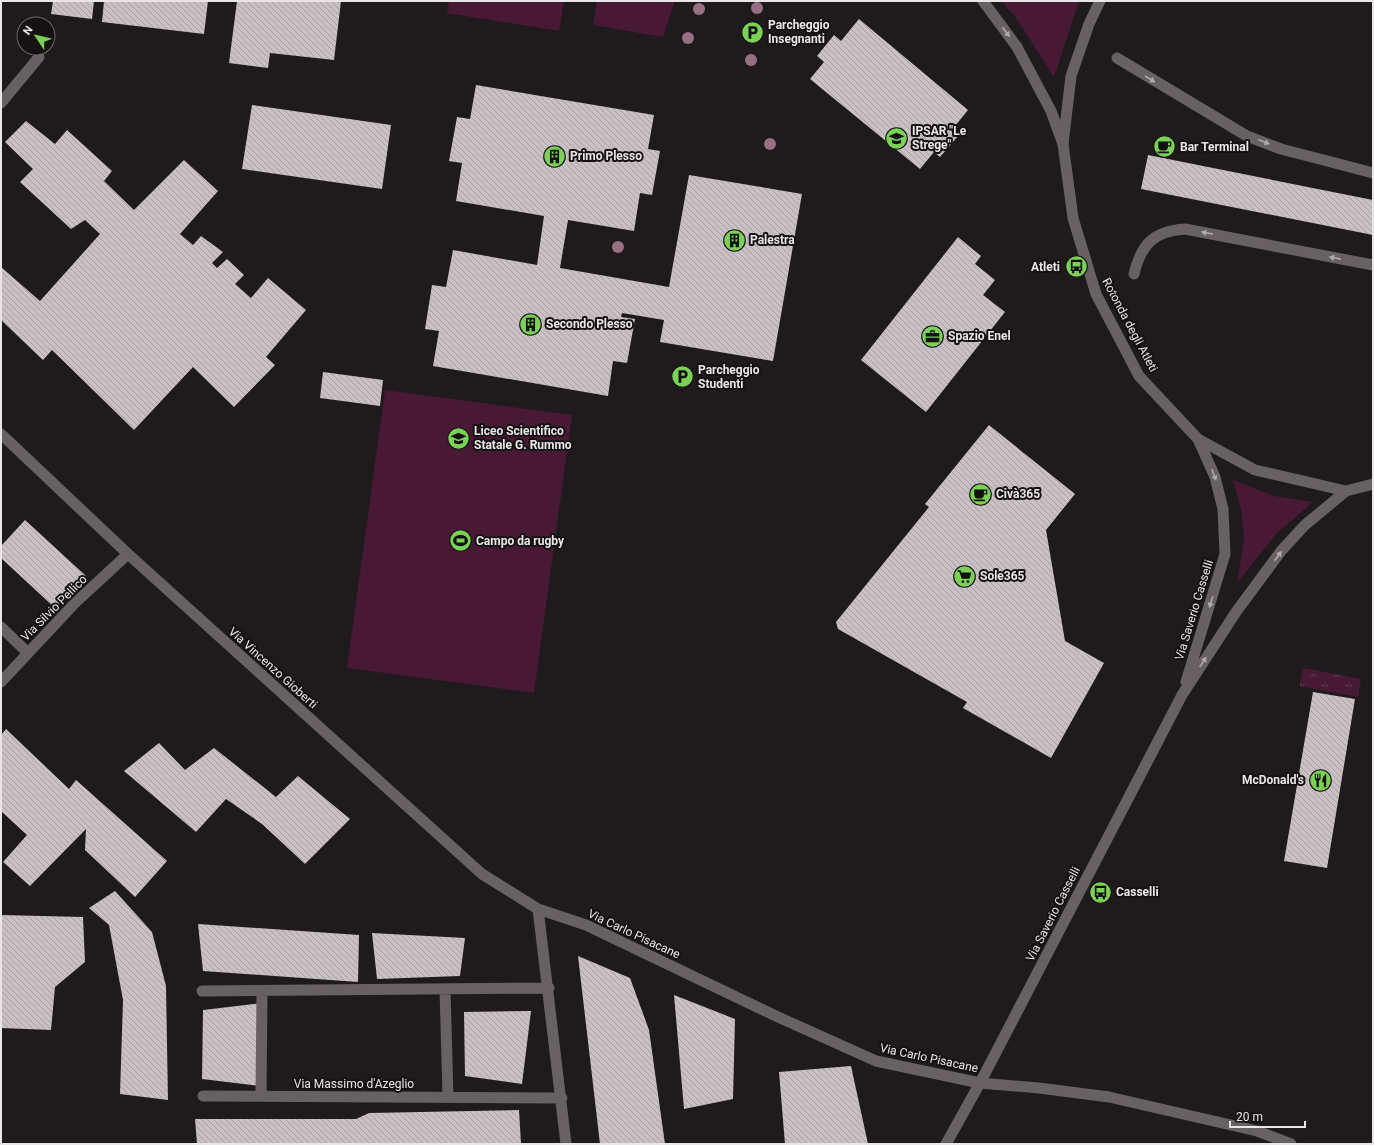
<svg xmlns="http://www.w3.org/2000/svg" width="1374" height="1145" viewBox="0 0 1374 1145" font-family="Roboto,sans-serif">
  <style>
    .green { fill: #481934 }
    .park { fill: url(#park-tufts) }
    .building { fill: url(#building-back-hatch) }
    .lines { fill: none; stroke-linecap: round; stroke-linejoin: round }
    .service { stroke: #686164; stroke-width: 11 }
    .pedestrian { stroke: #686164; stroke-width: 11 }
    .minor { stroke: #686164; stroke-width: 11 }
    .secondary { stroke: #686164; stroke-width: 11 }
    .tree { fill: #976f83 }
    .oneway { fill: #b0aaac }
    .labels { text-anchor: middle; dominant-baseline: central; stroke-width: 4; stroke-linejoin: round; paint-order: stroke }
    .poi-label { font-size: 12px; font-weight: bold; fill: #eae6e7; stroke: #161113; text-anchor: start }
    .street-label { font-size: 12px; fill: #eae6e7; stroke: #161113 }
  </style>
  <defs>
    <pattern id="park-tufts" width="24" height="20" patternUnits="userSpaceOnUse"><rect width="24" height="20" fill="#481934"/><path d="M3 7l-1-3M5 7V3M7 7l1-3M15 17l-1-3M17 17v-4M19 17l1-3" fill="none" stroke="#633a51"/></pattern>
    <pattern id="building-back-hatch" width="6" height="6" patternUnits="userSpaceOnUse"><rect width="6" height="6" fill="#c8c0c4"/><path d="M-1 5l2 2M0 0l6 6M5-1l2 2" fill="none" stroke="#a8a1a4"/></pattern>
  </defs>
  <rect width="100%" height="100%" fill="#1f1a1c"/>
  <path class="green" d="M449 1H564L559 31 447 13Z
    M597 1H675L663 37 593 25Z
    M1001 1H1079L1054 77 1014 15Z
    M385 390 572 415 534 693 347 668Z
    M1233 480 1274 496 1313 502 1276 534 1237 583 1244 540 1241 509Z"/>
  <path class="park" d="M1303 668 1361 679 1358 697 1299 686Z"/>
  <path class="building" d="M53 1H94L92 19 51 14Z
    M104 1H208L204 34 102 22Z
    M237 1H341L334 60 270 53 268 68 229 63Z
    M859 19 968 110 951 131 958 136 940 157 934 152 920 169 810 79 824 62 817 56 834 35 841 41Z
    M476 85 654 115 648 149 660 151 652 195 640 193 634 231 568 220 560 268 669 287 689 175 802 194 773 361 660 342 664 320 622 313 621 317 635 319 627 363 613 361 608 396 433 366 439 331 425 329 432 285 446 287 453 250 537 265 544 216 456 201 462 163 449 161 457 117 470 119Z
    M252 105 391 125 382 189 242 169Z
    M26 121 55 144 67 130 112 171 104 181 134 210 184 160 218 191 180 234 193 245 201 236 223 252 212 263 217 268 227 259 244 275 235 284 251 298 268 278 306 310 266 357 275 365 234 407 193 367 134 430 52 350 43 360 1 320V267L40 301 100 234 85 220 71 229 20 182 33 169 5 142Z
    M1148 155 1373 200V235L1141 189Z
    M958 237 981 256 975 264 995 280 983 295 1005 312 926 412 861 360Z
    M323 372 383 380 380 406 320 398Z
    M989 425 1075 494 1046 530 1065 641 1104 663 1051 758 963 708 967 702 838 629 836 622 929 507 925 504Z
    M25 520 86 576 55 608 1 558V546Z
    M1313 692 1355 699 1327 868 1284 861Z
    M6 729 69 789 76 780 167 861 135 897 85 850 86 829 30 886 3 862 27 835 1 811V735Z
    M159 743 185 770 214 748 276 797 298 776 350 819 305 864 262 824 226 799 196 832 124 771Z
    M115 891 152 932 166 986 168 1100 120 1094 123 1000 109 925 89 908Z
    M1 915 83 917 85 962 55 987 51 1030 1 1028Z
    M198 924 359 935 358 982 203 971Z
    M372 933 465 938 460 976 377 979Z
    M578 956 630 978 649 1030 665 1144H600Z
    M674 995 735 1019 733 1099 684 1109Z
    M262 1003 261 1086 202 1079 203 1010Z
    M531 1011 522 1084 465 1076 464 1012Z
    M851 1066 868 1144H785L779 1072Z
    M519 1110 521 1144H197L195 1119H356L369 1113Z"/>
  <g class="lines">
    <path class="service" d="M1117 58 1247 136 1281 149 1373 173
      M1134 274C1141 245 1153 231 1185 229L1373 265"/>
    <path class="pedestrian" d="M1 103 39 57"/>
    <path class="minor" d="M983 1 1017 47 1051 111 1063 144
      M1 434 128 554 482 874 538 909 586 925 778 1017 876 1061 980 1083 1039 1088 1109 1097 1257 1131 1291 1144
      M1 627 28 653
      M1 682 75 603 128 554
      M538 909 566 1144
      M445 989 448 1097
      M202 991 549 988
      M203 1096 562 1098
      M261 1096 262 991"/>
    <path class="secondary" d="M1100 1 1089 24 1071 76 1063 144 1073 218 1096 294 1139 376 1198 439 1255 470 1346 491 1373 484
      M1186 682 1225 554 1223 509 1215 477 1198 439
      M946 1144 980 1083 1182 695 1236 612 1281 551 1305 525 1346 491"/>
  </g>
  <g class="tree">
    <circle cx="757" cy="8" r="6"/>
    <circle cx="699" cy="9" r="6"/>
    <circle cx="755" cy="36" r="6"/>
    <circle cx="688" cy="38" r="6"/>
    <circle cx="751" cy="60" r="6"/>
    <circle cx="770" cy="144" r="6"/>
    <circle cx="618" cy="247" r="6"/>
  </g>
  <defs><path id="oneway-solid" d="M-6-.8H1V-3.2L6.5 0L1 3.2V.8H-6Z"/></defs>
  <g class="oneway">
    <use href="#oneway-solid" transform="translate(1006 32) rotate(53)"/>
    <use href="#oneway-solid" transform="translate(1150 79) rotate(32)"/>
    <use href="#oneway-solid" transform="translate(1264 142) rotate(21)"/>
    <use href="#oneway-solid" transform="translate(1207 233) rotate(-169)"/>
    <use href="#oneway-solid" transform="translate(1335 258) rotate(-169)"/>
    <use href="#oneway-solid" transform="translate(1214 475) rotate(69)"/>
    <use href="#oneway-solid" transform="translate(1278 556) rotate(-53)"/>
    <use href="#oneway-solid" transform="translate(1211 602) rotate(107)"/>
    <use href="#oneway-solid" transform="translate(1203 662) rotate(-57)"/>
  </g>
  <defs>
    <symbol id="parking-disc" viewBox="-11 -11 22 22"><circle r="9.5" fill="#7bd156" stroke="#161113"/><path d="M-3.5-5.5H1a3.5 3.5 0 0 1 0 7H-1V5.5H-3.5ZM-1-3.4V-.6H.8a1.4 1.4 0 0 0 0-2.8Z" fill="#111"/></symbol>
    <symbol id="school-disc" viewBox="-11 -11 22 22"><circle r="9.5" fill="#7bd156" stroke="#161113"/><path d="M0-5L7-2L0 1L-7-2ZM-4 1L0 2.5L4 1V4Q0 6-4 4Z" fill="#111"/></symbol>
    <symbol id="cafe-disc" viewBox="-11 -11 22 22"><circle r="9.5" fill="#7bd156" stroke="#161113"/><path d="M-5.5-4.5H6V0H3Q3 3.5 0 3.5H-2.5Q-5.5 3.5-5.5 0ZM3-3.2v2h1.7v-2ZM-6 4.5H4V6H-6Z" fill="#111"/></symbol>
    <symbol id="building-disc" viewBox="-11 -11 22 22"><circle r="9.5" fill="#7bd156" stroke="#161113"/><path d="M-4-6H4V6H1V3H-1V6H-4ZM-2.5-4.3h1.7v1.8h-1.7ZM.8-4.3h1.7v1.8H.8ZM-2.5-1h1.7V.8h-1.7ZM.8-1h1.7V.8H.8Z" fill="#111"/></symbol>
    <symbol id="bus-disc" viewBox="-11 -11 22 22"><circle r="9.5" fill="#7bd156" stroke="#161113"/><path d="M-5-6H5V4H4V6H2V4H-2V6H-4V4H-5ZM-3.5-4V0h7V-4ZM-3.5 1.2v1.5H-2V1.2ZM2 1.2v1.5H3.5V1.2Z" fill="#111"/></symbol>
    <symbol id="office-disc" viewBox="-11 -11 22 22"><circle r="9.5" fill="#7bd156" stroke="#161113"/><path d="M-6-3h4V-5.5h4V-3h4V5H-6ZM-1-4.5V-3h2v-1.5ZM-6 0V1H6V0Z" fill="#111"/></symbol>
    <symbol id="stadium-disc" viewBox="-11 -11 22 22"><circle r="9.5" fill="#7bd156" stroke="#161113"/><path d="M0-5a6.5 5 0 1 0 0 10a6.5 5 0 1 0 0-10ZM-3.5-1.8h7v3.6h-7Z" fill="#111"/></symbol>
    <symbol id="supermarket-disc" viewBox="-11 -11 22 22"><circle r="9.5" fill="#7bd156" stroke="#161113"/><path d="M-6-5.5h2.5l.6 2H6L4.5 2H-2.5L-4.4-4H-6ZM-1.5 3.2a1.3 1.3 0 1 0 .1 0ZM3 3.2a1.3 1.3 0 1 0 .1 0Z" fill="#111"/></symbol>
    <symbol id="restaurant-disc" viewBox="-11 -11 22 22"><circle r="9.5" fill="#7bd156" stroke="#161113"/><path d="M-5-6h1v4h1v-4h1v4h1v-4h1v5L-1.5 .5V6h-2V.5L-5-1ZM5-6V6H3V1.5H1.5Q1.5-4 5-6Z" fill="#111"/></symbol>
  </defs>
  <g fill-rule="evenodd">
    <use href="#parking-disc" x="740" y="20" width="25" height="25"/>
    <use href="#school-disc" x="884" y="126" width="25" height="25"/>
    <use href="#cafe-disc" x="1152" y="134" width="25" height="25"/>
    <use href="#building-disc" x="542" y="144" width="25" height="25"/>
    <use href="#building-disc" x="722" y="228" width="25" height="25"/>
    <use href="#bus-disc" x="1064" y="254" width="25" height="25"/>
    <use href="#building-disc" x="518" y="312" width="25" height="25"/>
    <use href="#office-disc" x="920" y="324" width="25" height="25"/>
    <use href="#parking-disc" x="670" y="364" width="25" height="25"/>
    <use href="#school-disc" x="446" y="426" width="25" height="25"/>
    <use href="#cafe-disc" x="968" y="482" width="25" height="25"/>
    <use href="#stadium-disc" x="448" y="528" width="25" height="25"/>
    <use href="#supermarket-disc" x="952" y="564" width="25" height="25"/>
    <use href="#restaurant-disc" x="1308" y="768" width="25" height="25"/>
    <use href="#bus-disc" x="1088" y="880" width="25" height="25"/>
  </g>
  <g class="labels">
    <g class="poi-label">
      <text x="768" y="25">Parcheggio<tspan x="768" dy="14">Insegnanti</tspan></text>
      <text x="912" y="131">IPSAR "Le<tspan x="912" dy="14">Strege"</tspan></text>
      <text x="1180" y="147">Bar Terminal</text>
      <text x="570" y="156">Primo Plesso</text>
      <text x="750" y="240">Palestra</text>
      <text x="1060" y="267" text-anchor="end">Atleti</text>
      <text x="546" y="324">Secondo Plesso</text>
      <text x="948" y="336">Spazio Enel</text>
      <text x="698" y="370">Parcheggio<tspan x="698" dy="14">Studenti</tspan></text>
      <text x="474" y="431">Liceo Scientifico<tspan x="474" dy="14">Statale G. Rummo</tspan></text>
      <text x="996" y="494">Civà365</text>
      <text x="476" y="541">Campo da rugby</text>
      <text x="980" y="576">Sole365</text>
      <text x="1304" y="780" text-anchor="end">McDonald's</text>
      <text x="1116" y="892">Casselli</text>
    </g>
    <g class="street-label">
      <text transform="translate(1130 325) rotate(62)">Rotonda degli Atleti</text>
      <text transform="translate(54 608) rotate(-45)">Via Silvio Pellico</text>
      <text transform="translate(1194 610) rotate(-73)">Via Saverio Casselli</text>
      <text transform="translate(273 668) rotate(42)">Via Vincenzo Gioberti</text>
      <text transform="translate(1053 914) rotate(-63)">Via Saverio Casselli</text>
      <text transform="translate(634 934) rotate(25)">Via Carlo Pisacane</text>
      <text transform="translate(929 1058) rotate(12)">Via Carlo Pisacane</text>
      <text x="354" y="1084">Via Massimo d'Azeglio</text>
    </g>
  </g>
  <rect width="1374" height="1145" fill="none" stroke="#eae6e7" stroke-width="4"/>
  <g transform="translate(36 36) rotate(305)"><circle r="19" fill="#161113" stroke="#6b6668"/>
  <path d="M0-3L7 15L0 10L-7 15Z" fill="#7bd156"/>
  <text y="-6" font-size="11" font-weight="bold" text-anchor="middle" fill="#eae6e7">N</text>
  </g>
  <path d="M1230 1121v6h75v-6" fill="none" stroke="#eae6e7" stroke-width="2"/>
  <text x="1236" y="1121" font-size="12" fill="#eae6e7" stroke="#161113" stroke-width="3" paint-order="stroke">20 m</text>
</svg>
